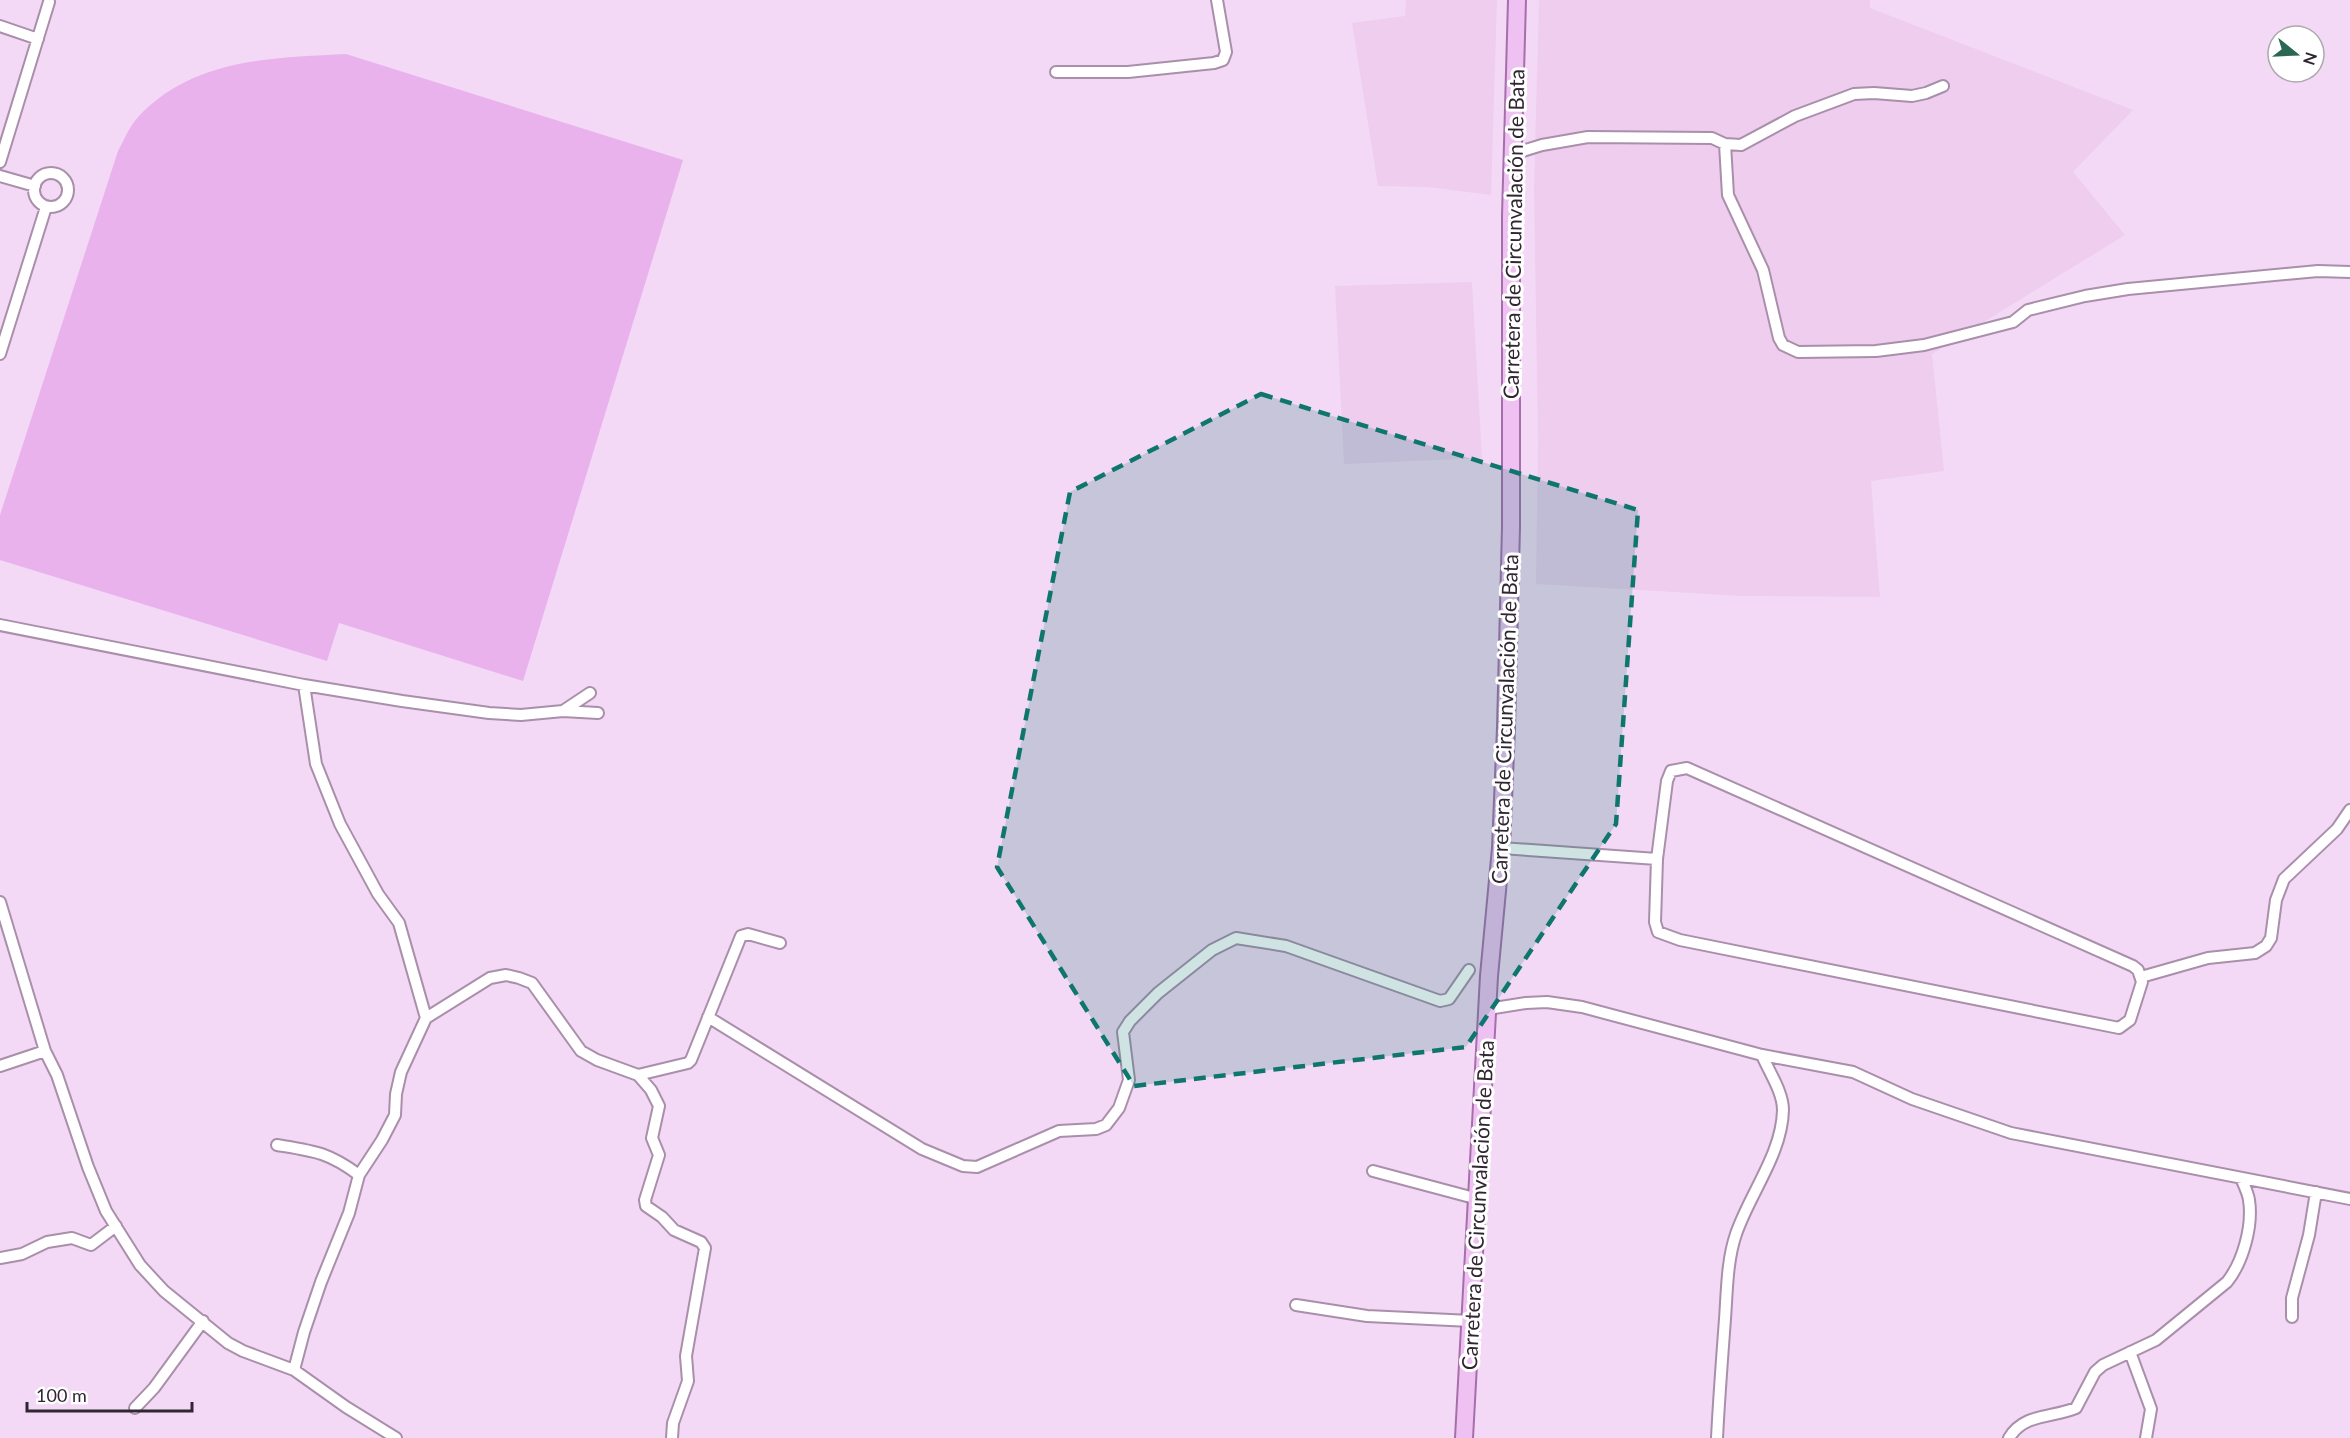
<svg xmlns="http://www.w3.org/2000/svg" width="2350" height="1438" viewBox="0 0 2350 1438" font-family="Lato,sans-serif">
  <style>
    .built { fill: #eecdef }
    .green { fill: #e9b2ec }
    .lines { fill: none; stroke-linecap: round; stroke-linejoin: round }
    .minor-casing { stroke: #a98faa; stroke-width: 14 }
    .primary-casing { stroke: #a56fa9; stroke-width: 20 }
    .minor { stroke: #fff; stroke-width: 10 }
    .primary { stroke: #efc1f2; stroke-width: 16 }
    .marked { fill: #0f766e; fill-opacity: 0.2; stroke: #0f766e; stroke-width: 4.5; stroke-dasharray: 12 8; stroke-linejoin: round }
    .labels { text-anchor: middle; dominant-baseline: central; stroke-width: 6; stroke-linejoin: round; paint-order: stroke }
    .street-label { font-size: 21px; fill: #302631; stroke: #fff }
  </style>
  <rect width="100%" height="100%" fill="#f4d9f6"/>
  <path class="built" d="M1406 0H1497L1491 195 1427 187 1378 186 1352 23 1405 16Z
    M1539 0H1870V8L2133 110 2073 172 2125 235 1932 354 1944 471 1871 481 1880 597 1742 596 1536 584 1538 441 1534 188Z
    M1472 282 1482 458 1344 464 1335 286Z"/>
  <path class="green" d="M346 54 683 160 523 681 339 623 327 661 0 560V515L118 151C124 140 130 125 139 116 194 58 272 58 346 54Z"/>
  <g class="lines">
    <defs>
      <path id="minor" d="M0 26 38 39
        M1056 72H1128L1214 63 1223 60 1226 52 1217 0
        M1725 144 1728 195 1763 270 1779 338 1783 345 1798 352 1876 351 1924 345 2013 322 2028 310 2085 296 2128 289 2318 271 2350 272
        M1513 154 1542 145 1588 137 1712 138 1725 144 1741 145 1795 116 1854 94 1874 93 1912 96 1926 93 1943 86
        M0 162 49 2
        M34 190a17 17 0 1 1 34 0a17 17 0 1 1-34 0Z
        M0 176 35 186
        M0 354 46 207
        M0 625 304 685 402 701 489 713 521 715 563 711 598 713
        M304 685 316 764 340 824 378 894 399 923 426 1018
        M563 711 590 693
        M1687 768 2133 966 2138 970 2142 982 2130 1020 2119 1028 1680 940 1658 932 1655 922 1657 859 1667 781 1671 771Z
        M1501 848 1657 859
        M0 902 45 1051
        M2141 977 2208 958 2255 953 2266 946 2271 938 2276 900 2284 879 2337 829 2350 810
        M1488 1009 1526 1003 1547 1002 1582 1007 1762 1055 1853 1072 1912 1099 2011 1133 2350 1199
        M708 1017 922 1149 963 1166 977 1167 1059 1131 1096 1129 1106 1125 1119 1108 1129 1080 1123 1032 1130 1021 1158 993 1212 950 1236 938 1286 946 1440 1001 1449 999 1469 970
        M0 1066 45 1051 57 1075 88 1167 106 1211 140 1265 164 1291 228 1343 243 1351 294 1370 346 1407 396 1438
        M638 1075 688 1063 691 1060 741 936 748 934 780 943
        M277 1145C314 1151 328 1152 359 1175
        M1373 1171 1478 1199
        M0 1258 22 1254 47 1242 72 1238 91 1245 116 1226
        M1296 1305 1367 1316 1471 1321
        M2292 1317V1298L2309 1235 2316 1192
        M2130 1352 2151 1409 2146 1438
        M294 1370 304 1332 321 1282 349 1213 359 1175 382 1140 395 1115 396 1094 401 1072 426 1018 490 978 506 975 519 978 532 983 581 1051 597 1060 638 1075 651 1090 659 1106 652 1138 659 1155 645 1200 646 1206 662 1217 674 1230 701 1242 705 1248 686 1356 688 1381 673 1423 672 1438
        M135 1408 154 1388 203 1321
        M1717 1438C1719 1398 1722 1359 1725 1319 1727 1291 1727 1260 1736 1234 1750 1193 1782 1154 1783 1110 1783 1092 1769 1072 1762 1055
        M2009 1438C2024 1413 2052 1418 2076 1408L2095 1372 2103 1365 2156 1340 2227 1282C2243 1262 2253 1226 2249 1200 2248 1193 2244 1185 2241 1178"/>
      <path id="primary" d="M1464 1438 1489 976 1501 848 1506 728 1511 527V216L1517 0"/>
    </defs>
    <use href="#minor" class="minor-casing"/>
    <use href="#primary" class="primary-casing"/>
    <use href="#minor" class="minor"/>
    <use href="#primary" class="primary"/>
  </g>
  <path class="marked" d="M1261 394 1638 510 1616 824 1466 1047 1134 1086 997 867 1070 492Z"/>
  <g class="labels">
    <g class="street-label">
      <text transform="translate(1513 234) rotate(-89)">Carretera de Circunvalación de Bata</text>
      <text transform="translate(1504 719) rotate(-88)">Carretera de Circunvalación de Bata</text>
      <text transform="translate(1477 1205) rotate(-87)">Carretera de Circunvalación de Bata</text>
    </g>
  </g>
  <g transform="translate(2296 54) rotate(108)"><circle r="28" fill="#ffffff" stroke="#aca8ad" stroke-width="1.5"/>
  <path d="M0-4.5L10 22L0 15L-10 22Z" fill="#2a6754"/>
  <text y="-9" font-size="16" font-weight="bold" text-anchor="middle" fill="#302631">N</text>
  </g>
  <path d="M27 1402v9h165v-9" fill="none" stroke="#302631" stroke-width="3"/>
  <text x="36" y="1402" font-size="18" fill="#302631" stroke="#ffffff" stroke-width="4.5" paint-order="stroke">100 m</text>
</svg>
